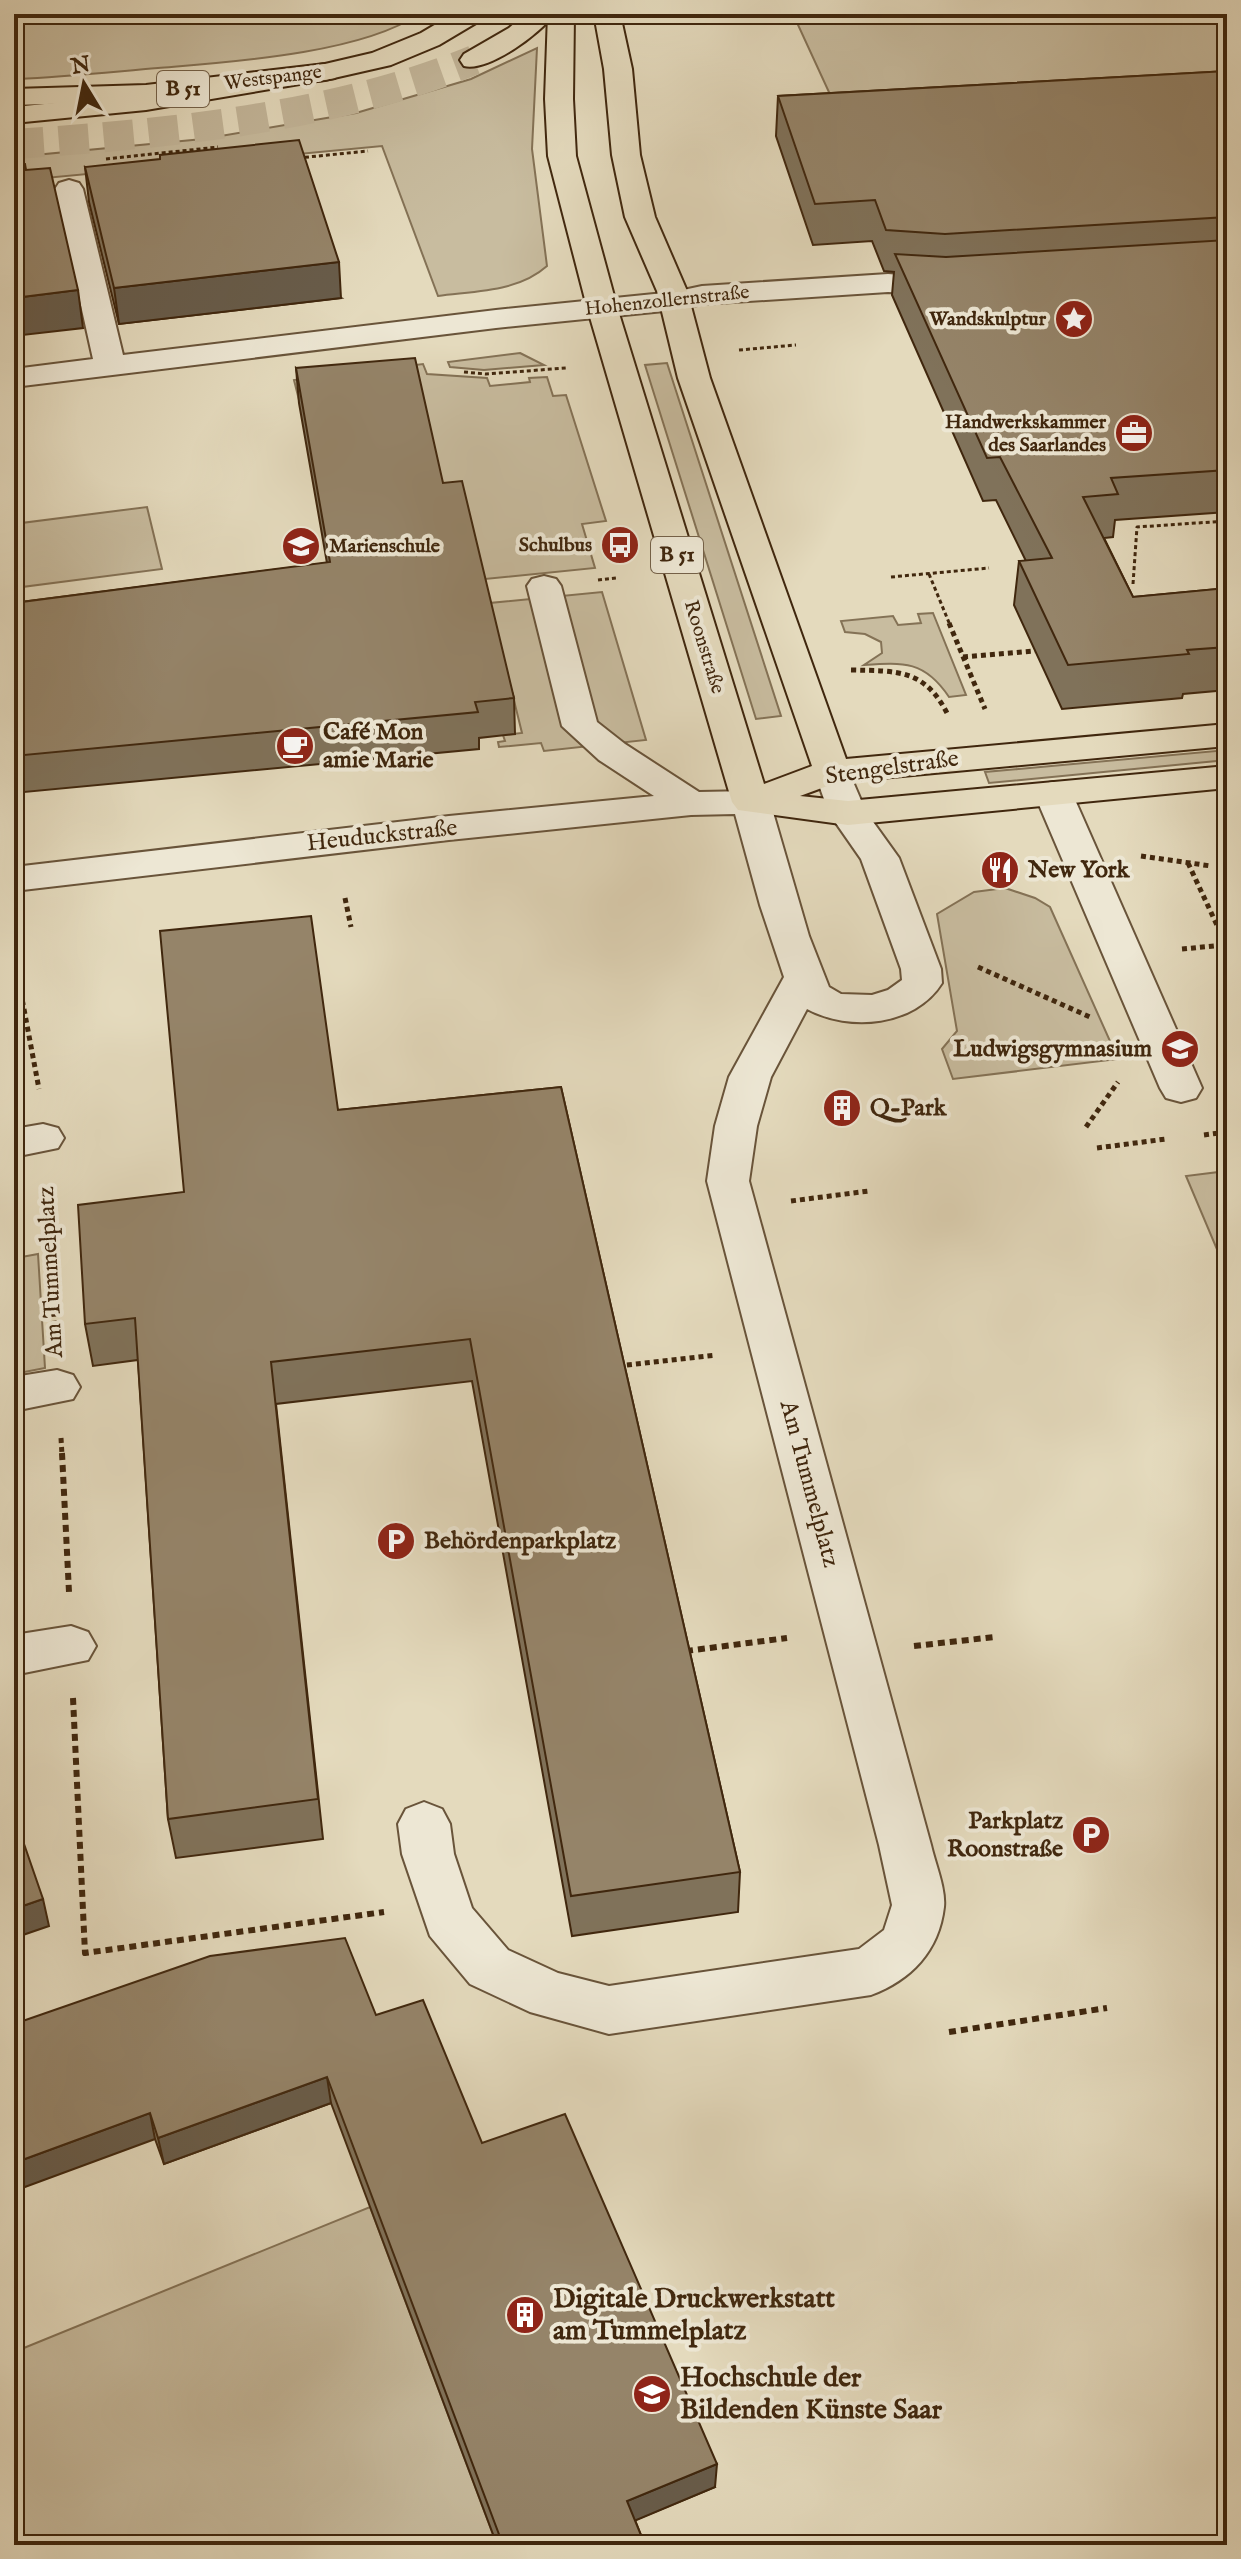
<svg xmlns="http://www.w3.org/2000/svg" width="1241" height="2559" viewBox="0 0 1241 2559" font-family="'IM FELL English',serif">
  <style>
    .green { fill: #c8bc9f; stroke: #847256; stroke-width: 2 }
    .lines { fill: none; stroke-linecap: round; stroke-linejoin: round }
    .highway-tunnel { stroke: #c3b69a; stroke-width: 30; stroke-dasharray: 30 15; stroke-linecap: butt }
    .minor-casing { stroke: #69543a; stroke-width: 4 }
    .major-casing { stroke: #40270e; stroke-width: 4 }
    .highway-casing { stroke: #40270e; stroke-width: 4 }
    .path-far2 { stroke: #40270e; stroke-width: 3; stroke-dasharray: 4 3; stroke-linecap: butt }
    .path-far1 { stroke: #40270e; stroke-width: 5; stroke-dasharray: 5 4; stroke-linecap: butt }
    .path { stroke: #40270e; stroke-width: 6; stroke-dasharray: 7 5; stroke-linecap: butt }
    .minor { fill: #ede7d4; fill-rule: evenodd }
    .major { fill: #e4dabd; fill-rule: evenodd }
    .highway { fill: #e4dabd; fill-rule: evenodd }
    .wall { fill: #80725a; stroke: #40270e; stroke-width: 2 }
    .shaded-wall { fill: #685c4a; stroke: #40270e; stroke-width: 2 }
    .building { fill: #958469; stroke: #40270e; stroke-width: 2 }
    .labels { text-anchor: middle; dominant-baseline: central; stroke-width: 8; stroke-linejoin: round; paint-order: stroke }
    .far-street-label { font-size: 20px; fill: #40270e; stroke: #ede7d4 }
    .far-poi-label { font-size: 20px; font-weight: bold; fill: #40270e; stroke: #ede7d4; text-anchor: end }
    .shield { fill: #ede7d4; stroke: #746149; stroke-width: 2 }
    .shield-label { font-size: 22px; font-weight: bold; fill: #40270e }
    .poi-label { font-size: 24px; font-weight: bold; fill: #40270e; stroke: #ede7d4; text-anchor: start }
    .street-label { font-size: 24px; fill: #40270e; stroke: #ede7d4 }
    .near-poi-label { font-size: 28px; font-weight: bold; fill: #40270e; stroke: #ede7d4; text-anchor: start }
  </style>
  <rect width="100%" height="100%" fill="#e4dabd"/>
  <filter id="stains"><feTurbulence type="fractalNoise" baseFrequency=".0025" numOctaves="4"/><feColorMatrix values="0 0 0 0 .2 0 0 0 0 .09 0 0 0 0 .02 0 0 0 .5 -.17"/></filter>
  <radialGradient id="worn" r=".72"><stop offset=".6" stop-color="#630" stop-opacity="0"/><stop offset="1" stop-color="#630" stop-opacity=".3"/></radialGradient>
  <path class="green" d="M14 14H419C360 54 229 62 158 68 111 72 64 77 18 79H14Z
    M793 14H1227V90L839 114Z
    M537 48 532 149 547 266C518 292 475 291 438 296L382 146 14 181V157L203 139 356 113 471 79Z
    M520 353 544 365 484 370 450 367 448 362Z
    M667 363 781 716 756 719 645 365Z
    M423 364 427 374 487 378 490 386 530 382 529 378 547 377 553 396 566 395 606 521 582 524 595 568 485 579 359 395 299 400 294 380Z
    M147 507 162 569 14 588V524Z
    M602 592 646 740 544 751 541 743 499 747 498 742 505 741 503 735 522 733 490 603Z
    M933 613 966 695 949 697C925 661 904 662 864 665L882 653 881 642 865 634 845 632 841 621 893 616 898 625 921 623 918 614Z
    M1227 750V760L989 783 985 772Z
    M1005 888 1035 898 1050 907 1118 1059 953 1079 942 1049 957 1031 937 914 974 892Z
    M1227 1171V1273L1186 1176Z
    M38 1254 45 1368 14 1374V1273L18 1272 16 1258Z
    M370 2207 497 2545H14V2352Z"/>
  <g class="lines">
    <path class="highway-tunnel" d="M14 144C165 134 333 118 474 60"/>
    <defs>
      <path id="minor" d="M69 180 79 183 83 189 123 355 496 310 674 292 702 286 888 274 964 280 968 286 964 292 953 295 888 292 702 304 674 310 496 328 14 387V369L93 359 55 189 59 183Z
        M544 576 556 579 561 586 597 722 625 744 699 792 751 791 764 794 770 802 809 936 829 987 841 994 872 995 888 990 902 980 901 969 861 859 829 813 814 771 819 763 832 760 845 763 866 812 899 858 941 969 942 983C915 1026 850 1032 807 1009L771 1077 757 1126 749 1181 931 1845C935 1863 946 1889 944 1907 939 1951 911 1980 871 1995L609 2034 530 2012 470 1984 430 1936 402 1854 398 1824 406 1809 424 1802 442 1809 450 1824 454 1854 472 1908 508 1950 558 1973 609 1986 859 1949 884 1930 892 1905 879 1845 707 1181 715 1126 729 1077 784 977 760 905 735 814 691 815 449 840 14 891V867L449 816 654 796 599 760 562 726 527 586 532 579Z
        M1053 782 1066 785 1072 793 1202 1088 1196 1098 1181 1102 1166 1098 1160 1088 1034 793 1040 785Z
        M43 1124 58 1128 64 1138 58 1148 14 1157V1129Z
        M57 1370 73 1375 80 1387 73 1399 14 1411V1377Z
        M71 1626 88 1632 96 1646 88 1660 14 1675V1635Z"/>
      <path id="major" d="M453 14H485L481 20 439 45 391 65 325 80 146 101 14 105V89L146 85 325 64 372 53 421 33Z
        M548 14H574L573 99 576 156 617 307 764 784 812 766 678 378 657 291 625 217 612 155 604 69 594 14H620L632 69 640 155 655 217 687 291 710 378 846 759 1227 724V746L838 782 800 796 848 801 1227 766V788L848 825 738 810 732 802 587 307 548 156 545 99Z"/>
      <path id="highway" d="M525 14H554C540 34 488 72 464 66L460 60 464 54 509 28Z
        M325 64 335 66 339 72 335 78 146 110 14 123V107L146 94Z"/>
    </defs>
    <use href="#minor" class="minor-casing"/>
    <use href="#major" class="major-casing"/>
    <use href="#highway" class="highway-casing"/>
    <path class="path-far2" d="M298 158 368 151
      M106 159 218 147
      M739 350 796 345
      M464 372 486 374 566 368
      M929 574 950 625
      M891 577 989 568
      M598 580 616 578
      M1133 584 1137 527 1227 521"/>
    <path class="path-far1" d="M949 623 985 709
      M963 657 1035 651
      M851 670C898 671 925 669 948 715
      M1141 856 1211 866
      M1188 863 1223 938
      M345 898 351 927
      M1182 949 1224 945
      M14 956 39 1089
      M978 967 1090 1017
      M1086 1127 1118 1082
      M1204 1135 1227 1132
      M1097 1148 1166 1139
      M46 1186 55 1336
      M791 1201 869 1191
      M618 1366 716 1355
      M61 1438 62 1455"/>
    <path class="path" d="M62 1453 69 1592
      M914 1646 995 1637
      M686 1651 787 1638
      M73 1698 85 1953 384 1912
      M949 2032 1107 2008"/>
    <use href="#minor" class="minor"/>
    <use href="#major" class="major"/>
    <use href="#highway" class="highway"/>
  </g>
  <path class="wall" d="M1227 71V512L1115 520 1113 537 1104 538 1133 597 1227 588V690L1183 694 1182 698 1062 709 1014 605 1019 561H1026L996 500 983 501 892 295 894 272 884 271 872 241 813 245 776 136 778 96Z
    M85 167 341 298 119 324 89 202Z
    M296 368 443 483 514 698 515 734 479 738V749L14 793V603L327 563 299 403Z
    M1227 917V970L1218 952 1224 919H1227Z
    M561 1087 740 1872 738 1912 572 1936 472 1381 276 1404 323 1839 176 1858 168 1819 138 1360 93 1366 85 1324 184 1192 338 1110Z
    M376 2015 482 2143 715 2487 635 2520 645 2545H497L331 2103 164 2164 155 2139 14 2024Z"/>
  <path class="shaded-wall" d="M339 262 341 298 119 324 114 288Z
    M78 290 83 328 14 336V298Z
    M14 433 17 464H14Z
    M14 1245 18 1272 14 1273Z
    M14 1787 17 1811 14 1812Z
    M43 1899 49 1926 14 1938V1909Z
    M327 2077 331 2103 164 2164 158 2138Z
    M150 2113 155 2139 14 2191V2163Z
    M717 2464 715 2487 627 2524V2501Z"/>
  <path class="building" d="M1227 71V217L945 234 886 230 875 200 815 204 778 96Z
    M299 140 339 262 114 288 85 167 160 159V155Z
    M25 164 26 170 50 168 78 290 14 298V165Z
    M1227 240V470L1111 478 1118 494 1083 497 1133 597 1227 588V647L1187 650 1189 654 1068 665 1019 561 1052 558 1000 457 987 458 895 254 946 257Z
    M415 358 443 483 462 481 514 698 475 702 478 712 14 756V603L330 562 296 368Z
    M311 916 338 1110 561 1087 740 1872 571 1896 470 1339 271 1362 318 1799 168 1819 135 1318 85 1324 78 1205 184 1192 160 931Z
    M23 1841 43 1899 14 1909V1844Z
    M345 1938 376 2015 423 2000 482 2143 565 2114 717 2464 627 2501 645 2545H503L327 2077 158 2138 150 2113 14 2163V2024L210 1956Z"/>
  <defs>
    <symbol id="sight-disc" viewBox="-11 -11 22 22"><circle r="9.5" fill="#8f2418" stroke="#ede7d4"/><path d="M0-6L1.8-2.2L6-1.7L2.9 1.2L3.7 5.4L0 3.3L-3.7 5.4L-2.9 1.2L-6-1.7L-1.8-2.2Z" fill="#fff"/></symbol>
    <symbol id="office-disc" viewBox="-11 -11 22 22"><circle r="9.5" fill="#8f2418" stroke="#ede7d4"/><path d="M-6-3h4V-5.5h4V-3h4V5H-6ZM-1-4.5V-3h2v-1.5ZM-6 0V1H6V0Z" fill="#fff"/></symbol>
    <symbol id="bus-disc" viewBox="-11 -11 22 22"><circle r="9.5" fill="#8f2418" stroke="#ede7d4"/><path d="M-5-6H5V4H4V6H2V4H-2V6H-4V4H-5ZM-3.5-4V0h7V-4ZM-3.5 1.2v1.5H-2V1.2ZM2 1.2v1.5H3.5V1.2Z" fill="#fff"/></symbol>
    <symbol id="school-disc" viewBox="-11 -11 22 22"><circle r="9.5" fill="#8f2418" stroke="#ede7d4"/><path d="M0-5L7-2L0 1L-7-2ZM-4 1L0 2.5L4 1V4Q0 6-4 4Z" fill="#fff"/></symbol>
    <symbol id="cafe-disc" viewBox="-11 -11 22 22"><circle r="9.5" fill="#8f2418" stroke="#ede7d4"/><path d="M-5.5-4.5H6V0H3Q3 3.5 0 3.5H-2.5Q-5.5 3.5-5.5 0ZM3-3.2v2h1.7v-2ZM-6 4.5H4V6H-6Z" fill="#fff"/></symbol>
    <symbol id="restaurant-disc" viewBox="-11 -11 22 22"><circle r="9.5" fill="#8f2418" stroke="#ede7d4"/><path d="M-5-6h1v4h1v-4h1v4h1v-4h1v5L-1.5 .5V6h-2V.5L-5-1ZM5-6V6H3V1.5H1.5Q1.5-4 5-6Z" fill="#fff"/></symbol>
    <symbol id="building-disc" viewBox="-11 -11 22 22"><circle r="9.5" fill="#8f2418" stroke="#ede7d4"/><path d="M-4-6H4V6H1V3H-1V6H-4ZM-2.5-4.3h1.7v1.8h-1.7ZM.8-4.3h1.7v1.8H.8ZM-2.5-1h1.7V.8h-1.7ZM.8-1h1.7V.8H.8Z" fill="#fff"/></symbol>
    <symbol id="parking-disc" viewBox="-11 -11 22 22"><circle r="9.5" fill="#8f2418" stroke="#ede7d4"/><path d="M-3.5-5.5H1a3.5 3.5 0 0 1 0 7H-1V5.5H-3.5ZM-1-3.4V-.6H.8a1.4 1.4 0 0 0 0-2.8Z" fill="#fff"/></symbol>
    <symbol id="university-disc" viewBox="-11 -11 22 22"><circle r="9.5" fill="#8f2418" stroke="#ede7d4"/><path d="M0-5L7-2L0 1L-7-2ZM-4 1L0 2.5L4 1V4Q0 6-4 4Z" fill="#fff"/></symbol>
  </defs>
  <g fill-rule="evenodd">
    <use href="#sight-disc" x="1052" y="297" width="44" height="44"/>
    <use href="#office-disc" x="1112" y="411" width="44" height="44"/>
    <use href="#bus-disc" x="598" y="523" width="44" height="44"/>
    <use href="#school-disc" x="279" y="524" width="44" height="44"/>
    <use href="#cafe-disc" x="273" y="724" width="44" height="44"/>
    <use href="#restaurant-disc" x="978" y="848" width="44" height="44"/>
    <use href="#school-disc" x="1158" y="1027" width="44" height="44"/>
    <use href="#building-disc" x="820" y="1086" width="44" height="44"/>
    <use href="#parking-disc" x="374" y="1519" width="44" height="44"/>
    <use href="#parking-disc" x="1069" y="1813" width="44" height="44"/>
    <use href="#building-disc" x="503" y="2293" width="44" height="44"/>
    <use href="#university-disc" x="630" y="2372" width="44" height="44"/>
  </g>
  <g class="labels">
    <g class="far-street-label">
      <text transform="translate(273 78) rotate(-7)">Westspange</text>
      <text transform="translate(667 301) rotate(-6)">Hohenzollernstraße</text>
      <text transform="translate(704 647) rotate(73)">Roonstraße</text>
    </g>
    <g class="far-poi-label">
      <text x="1046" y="319">Wandskulptur</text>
      <text x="1106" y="422">Handwerkskammer<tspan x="1106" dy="23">des Saarlandes</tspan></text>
      <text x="592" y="545">Schulbus</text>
      <text x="329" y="546" text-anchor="start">Marienschule</text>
    </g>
    <g class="shield">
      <rect x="157" y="71" width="52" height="36" rx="6"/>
      <rect x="651" y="537" width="52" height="36" rx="6"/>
    </g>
    <g class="shield-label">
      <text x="183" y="89">B 51</text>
      <text x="677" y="555">B 51</text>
    </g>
    <g class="poi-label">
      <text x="323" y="732">Café Mon<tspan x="323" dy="28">amie Marie</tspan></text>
      <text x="1028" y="870">New York</text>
      <text x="1152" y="1049" text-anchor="end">Ludwigsgymnasium</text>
      <text x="870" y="1108">Q-Park</text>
      <text x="424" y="1541">Behördenparkplatz</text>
      <text x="1063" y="1821" text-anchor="end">Parkplatz<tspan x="1063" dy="28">Roonstraße</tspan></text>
    </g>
    <g class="street-label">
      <text transform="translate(892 768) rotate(-8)">Stengelstraße</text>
      <text transform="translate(382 836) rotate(-6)">Heuduckstraße</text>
      <text transform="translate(51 1272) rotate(-93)">Am Tummelplatz</text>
      <text transform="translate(809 1484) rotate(75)">Am Tummelplatz</text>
    </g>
    <g class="near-poi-label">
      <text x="553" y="2299">Digitale Druckwerkstatt<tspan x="553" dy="32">am Tummelplatz</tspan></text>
      <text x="680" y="2378">Hochschule der<tspan x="680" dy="32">Bildenden Künste Saar</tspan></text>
    </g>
  </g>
  <rect width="1241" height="2559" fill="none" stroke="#e4dabd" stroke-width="48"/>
  <rect x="16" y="16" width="1209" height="2527" fill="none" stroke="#40270e" stroke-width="4"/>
  <rect x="24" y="24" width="1193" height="2511" fill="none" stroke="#40270e" stroke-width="2"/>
  <g transform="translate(84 84) rotate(350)" stroke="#ede7d4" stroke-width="6" paint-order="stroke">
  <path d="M0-6L14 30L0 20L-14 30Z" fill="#40270e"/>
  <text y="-12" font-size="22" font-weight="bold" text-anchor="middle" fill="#40270e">N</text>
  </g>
  <rect width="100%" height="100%" filter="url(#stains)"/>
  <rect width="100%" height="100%" fill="url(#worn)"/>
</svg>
